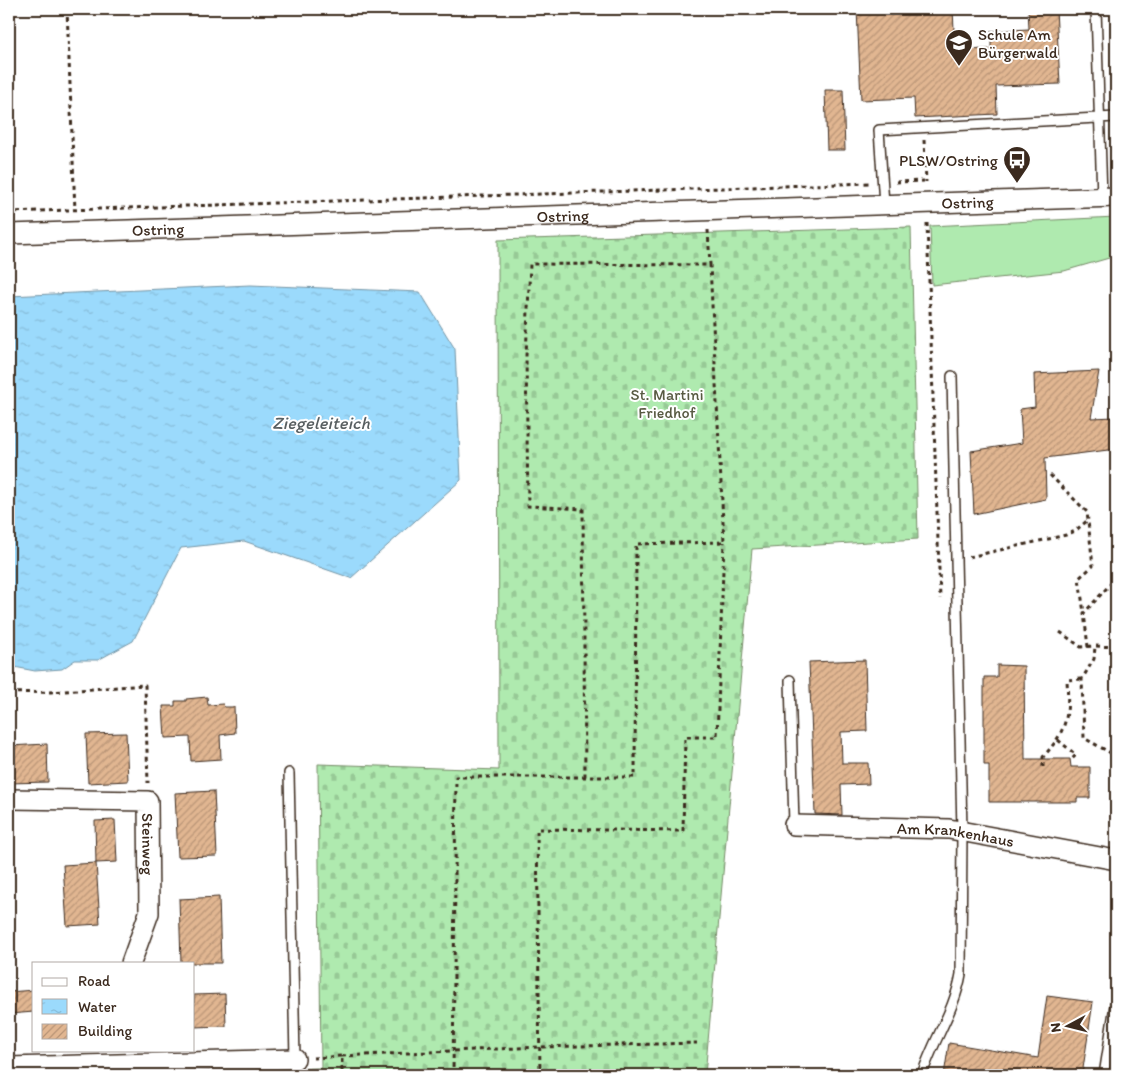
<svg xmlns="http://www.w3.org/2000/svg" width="1125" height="1084" viewBox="0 0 1125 1084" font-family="Itim,sans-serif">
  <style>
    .grass { fill: #afeaaf; stroke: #758a66 }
    .cemetery { fill: url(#cemetery-stones); stroke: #758a66 }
    .water { fill: url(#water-ripples); stroke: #7594a3 }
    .building { fill: url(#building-hatch); stroke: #3b2a1e }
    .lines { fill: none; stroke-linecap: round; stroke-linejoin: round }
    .service-casing { stroke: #3b2a1e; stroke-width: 12 }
    .minor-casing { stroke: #3b2a1e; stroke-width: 22 }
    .path { stroke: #3b2a1e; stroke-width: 3; stroke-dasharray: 4 4; stroke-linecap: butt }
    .service { stroke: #fff; stroke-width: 9 }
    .minor { stroke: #fff; stroke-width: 19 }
    .labels { text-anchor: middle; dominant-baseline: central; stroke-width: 4; stroke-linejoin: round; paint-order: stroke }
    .poi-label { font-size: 16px; fill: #3b2a1e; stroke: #fff; text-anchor: start }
    .street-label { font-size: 16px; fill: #3b2a1e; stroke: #fff }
    .park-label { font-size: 16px; fill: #585a42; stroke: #fff }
    .water-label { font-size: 18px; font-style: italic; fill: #585f61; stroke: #fff }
  </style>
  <defs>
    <pattern id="cemetery-stones" width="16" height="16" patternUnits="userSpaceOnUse" patternTransform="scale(1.25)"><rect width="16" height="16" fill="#afeaaf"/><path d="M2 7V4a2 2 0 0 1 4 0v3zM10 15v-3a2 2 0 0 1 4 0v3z" fill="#97c996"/></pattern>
    <pattern id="water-ripples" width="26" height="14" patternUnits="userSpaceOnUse" patternTransform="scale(1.25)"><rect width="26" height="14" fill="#9bdafc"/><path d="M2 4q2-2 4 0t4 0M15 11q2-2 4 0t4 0" fill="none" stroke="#86bbd8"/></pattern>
    <pattern id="building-hatch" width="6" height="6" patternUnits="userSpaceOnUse" patternTransform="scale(1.25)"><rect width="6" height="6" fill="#e1b691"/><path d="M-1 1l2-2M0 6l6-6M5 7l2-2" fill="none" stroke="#b89476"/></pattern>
  </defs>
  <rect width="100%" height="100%" fill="#fff"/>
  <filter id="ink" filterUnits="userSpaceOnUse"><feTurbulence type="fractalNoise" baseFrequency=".02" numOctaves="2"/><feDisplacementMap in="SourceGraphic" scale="10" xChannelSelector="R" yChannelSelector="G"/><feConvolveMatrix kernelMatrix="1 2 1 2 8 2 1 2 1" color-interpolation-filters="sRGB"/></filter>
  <g filter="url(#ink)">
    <path class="grass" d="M1116 217V256L1064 271 932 285 930 226Z"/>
    <path class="cemetery" d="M911 227 918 539 752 549 705 1075H96L321 1068 318 764 499 770 498 240Z"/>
    <path class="water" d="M250 285 420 292 455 349 461 480 351 578 244 541 181 548 133 641 98 660H75L62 669 35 671 9 666V296Z"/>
    <path class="building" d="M857 9H953L955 50 991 49V31L1029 29 1028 9H1056L1060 84 996 86 997 114 915 118 914 98 861 100Z
      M825 90H843L845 150H827Z
      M1099 371 1091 418 1116 417V449L1045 458 1046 499 974 514 971 451 1022 443 1020 409 1035 407 1034 374Z
      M865 660 867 731 841 732 842 763H868L869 784 841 785 842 815 815 814 809 662Z
      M997 665 1024 666 1025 759H1070L1071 767H1090V798H1077V802H989V765H984V677H997Z
      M207 697 208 705 223 704 224 707H234L235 733 220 735 221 759 191 761 190 737 165 738 163 706H175V701H186V699Z
      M126 733 128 781 88 783 86 734Z
      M47 744 48 782 9 783V746Z
      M214 791 217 856 178 857 175 793Z
      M115 820 117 862 96 863 95 821Z
      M96 863 100 924 67 926 63 865Z
      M219 897 221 963H181L179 899Z
      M34 990V1012L9 1014V992Z
      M225 994 226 1026 194 1027V995Z
      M1047 996 1093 1002 1082 1075H944L949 1043 1038 1058Z"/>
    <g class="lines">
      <defs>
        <path id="service" d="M1096 9 1102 197
          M884 204 879 130 1116 117
          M790 680 794 825
          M289 773 295 1059
          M922 1075C933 1040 955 1010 961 974L962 831 952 376
          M1104 1075 1116 999"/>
        <g id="minor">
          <path id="s1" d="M9 234 1116 197"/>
          <path id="s2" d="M9 799 148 801 149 913 131 963"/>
          <path id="s3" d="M794 825 949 829 1116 860"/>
          <path d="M9 1067 295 1059"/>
        </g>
      </defs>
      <use href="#service" class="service-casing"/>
      <use href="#minor" class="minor-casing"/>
      <path class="path" d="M67 9 75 211
        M924 140 926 182
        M896 182 926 181
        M9 212 870 183
        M927 223 940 599
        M708 230 710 265
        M1050 475 1087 512 1093 566 1079 578 1084 613
        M969 557 1066 535 1075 531 1088 520
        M1060 632 1081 647 1095 646
        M1088 647 1084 613 1116 578
        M1116 647 1095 646 1094 659 1082 679 1084 738 1116 756
        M9 693 51 692 145 685 148 783
        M1058 740 1076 755 1070 761
        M1043 767V757C1068 729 1069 716 1067 680L1082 679
        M342 1056 540 1047 697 1043
        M313 1058 342 1056V1075
        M453 1075 456 777H635L636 544 724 542 710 265 530 264 526 356 528 506 583 509 585 778
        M540 1075 537 829 683 831 685 737H717L724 542"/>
      <use href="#service" class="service"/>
      <use href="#minor" class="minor"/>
    </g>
  </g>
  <defs>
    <symbol id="school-pin" viewBox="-11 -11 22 30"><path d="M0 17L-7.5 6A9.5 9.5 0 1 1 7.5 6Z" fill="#3b2a1e" stroke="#fff"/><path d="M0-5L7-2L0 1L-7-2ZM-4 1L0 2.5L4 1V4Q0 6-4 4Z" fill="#fff"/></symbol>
    <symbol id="bus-pin" viewBox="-11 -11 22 30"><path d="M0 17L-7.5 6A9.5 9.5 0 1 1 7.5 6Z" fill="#3b2a1e" stroke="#fff"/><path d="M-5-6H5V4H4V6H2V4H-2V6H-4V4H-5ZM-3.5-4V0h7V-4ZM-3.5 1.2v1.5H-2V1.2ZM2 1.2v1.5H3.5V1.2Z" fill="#fff"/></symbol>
  </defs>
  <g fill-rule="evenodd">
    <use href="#school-pin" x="943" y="27" width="32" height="43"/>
    <use href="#bus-pin" x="1001" y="144" width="32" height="43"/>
  </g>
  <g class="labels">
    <g class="poi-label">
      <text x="978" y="34">Schule Am<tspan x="978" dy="18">Bürgerwald</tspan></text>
      <text x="998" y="160" text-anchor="end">PLSW/Ostring</text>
    </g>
    <g class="street-label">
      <text stroke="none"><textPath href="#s1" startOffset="959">Ostring</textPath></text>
      <text stroke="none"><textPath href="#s1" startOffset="554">Ostring</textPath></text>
      <text stroke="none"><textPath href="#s1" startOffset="149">Ostring</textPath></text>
      <text stroke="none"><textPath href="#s3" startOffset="162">Am Krankenhaus</textPath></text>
      <text stroke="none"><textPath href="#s2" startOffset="182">Steinweg</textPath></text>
    </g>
    <g class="park-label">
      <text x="667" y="394">St. Martini<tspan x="667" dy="18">Friedhof</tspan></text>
    </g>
    <g class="water-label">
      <text x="321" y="423">Ziegeleiteich</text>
    </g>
  </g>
  <rect width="1125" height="1084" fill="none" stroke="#fff" stroke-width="30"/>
  <rect x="15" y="15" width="1095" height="1054" fill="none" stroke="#3b2a1e" stroke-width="2" filter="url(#ink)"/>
  <rect x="32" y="962" width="162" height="90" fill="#ffffff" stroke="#b1aaa5"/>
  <rect x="42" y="978" width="25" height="8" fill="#ffffff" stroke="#b1aaa5"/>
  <text x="78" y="986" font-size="15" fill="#3b2a1e">Road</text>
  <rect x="42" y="999" width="25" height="15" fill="url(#water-ripples)" stroke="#b1aaa5"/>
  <text x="78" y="1012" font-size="15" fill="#3b2a1e">Water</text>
  <rect x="42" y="1024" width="25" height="15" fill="url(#building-hatch)" stroke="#b1aaa5"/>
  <text x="78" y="1036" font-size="15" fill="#3b2a1e">Building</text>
  <g transform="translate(1068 1026) rotate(263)" stroke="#ffffff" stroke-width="4" paint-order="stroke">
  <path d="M0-4L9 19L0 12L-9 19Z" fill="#3b2a1e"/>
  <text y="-8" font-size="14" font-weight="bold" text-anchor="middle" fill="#3b2a1e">N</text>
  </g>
</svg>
